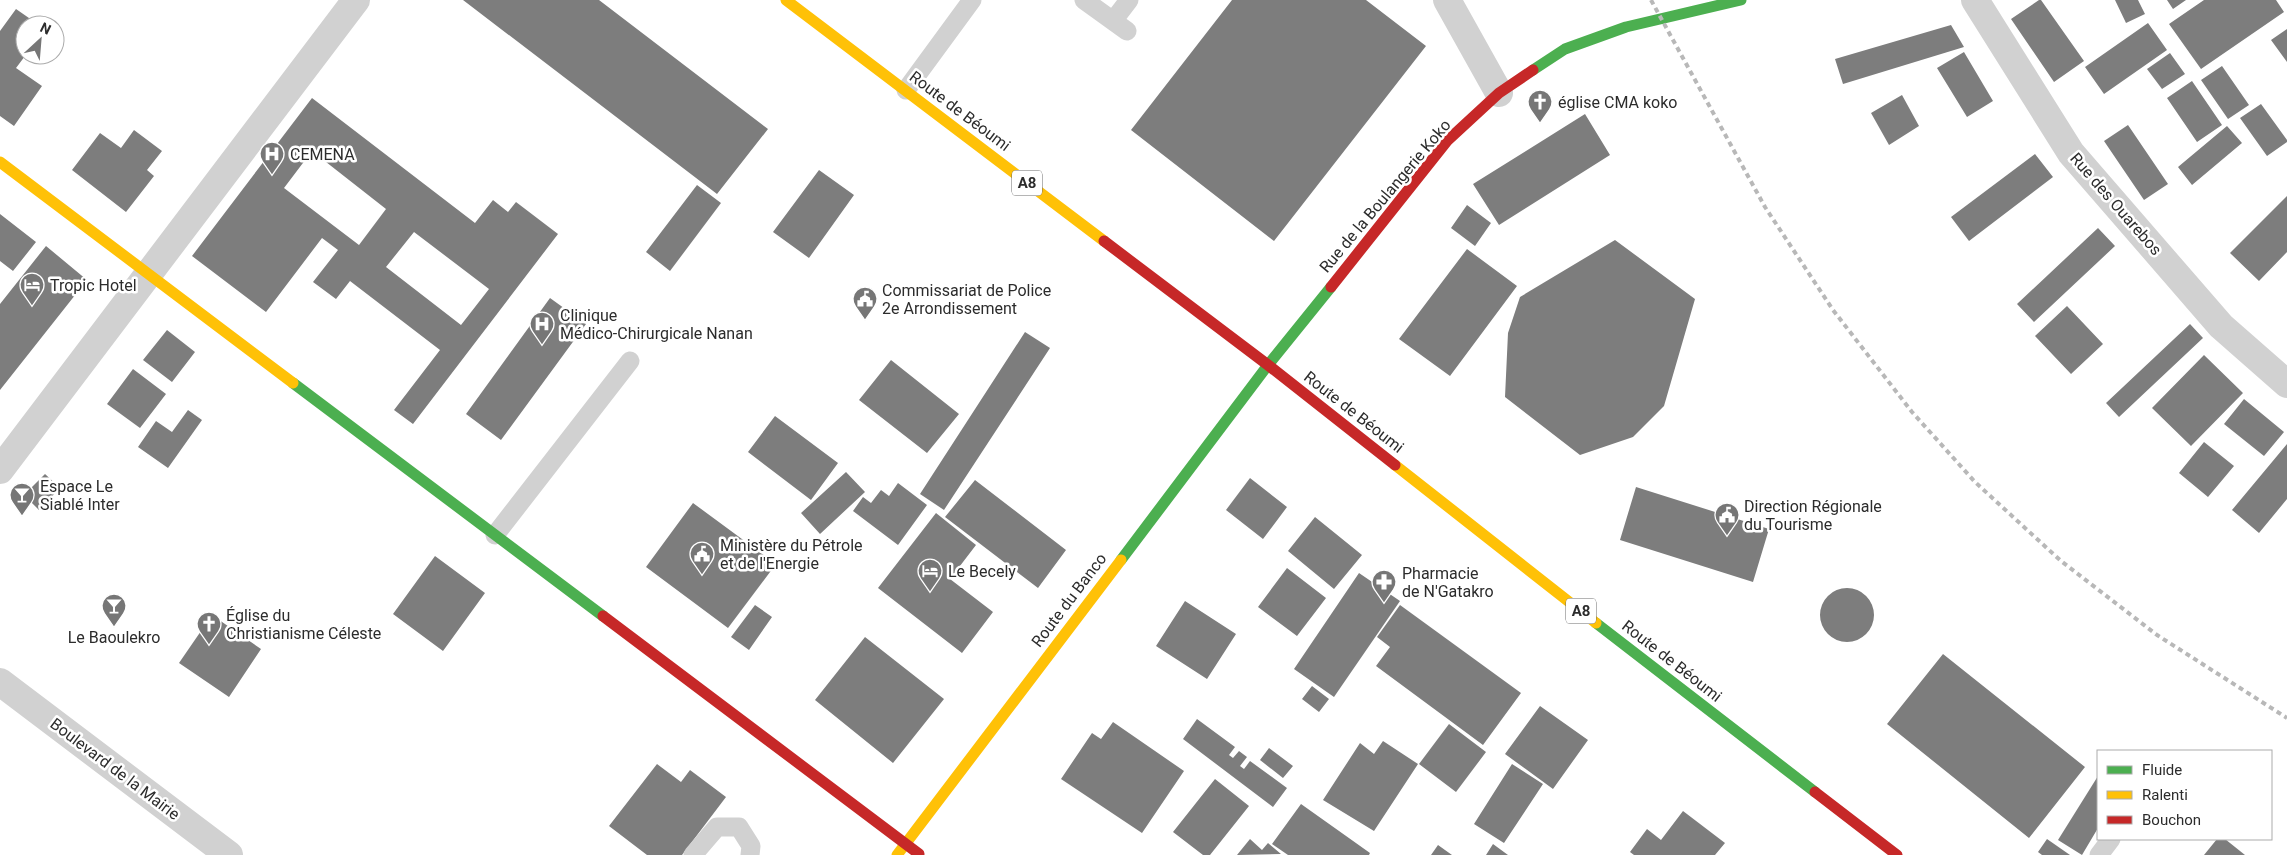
<svg xmlns="http://www.w3.org/2000/svg" width="2287" height="855" viewBox="0 0 2287 855" font-family="Roboto,sans-serif">
  <style>
    .building { fill: #7d7d7d; fill-rule: evenodd }
    .lines { fill: none; stroke-linecap: round; stroke-linejoin: round }
    .lane { stroke: #d1d1d1; stroke-width: 19 }
    .street { stroke: #d1d1d1; stroke-width: 28 }
    .fast { stroke: #4caf50; stroke-width: 11 }
    .slow { stroke: #ffc107; stroke-width: 11 }
    .jam { stroke: #c62828; stroke-width: 11 }
    .rail { stroke: #b8b8b8; stroke-width: 4; stroke-dasharray: 5 4; stroke-linecap: butt }
    .labels { text-anchor: middle; dominant-baseline: central; stroke-width: 5; stroke-linejoin: round; paint-order: stroke }
    .shield { fill: #fff; stroke: #6b6b6b; stroke-width: 1 }
    .shield-label { font-size: 15px; font-weight: bold; fill: #2c2c2c }
    .poi-label { font-size: 16px; fill: #2c2c2c; stroke: #fff; text-anchor: start }
    .street-label { font-size: 16px; fill: #2c2c2c; stroke: #fff }
  </style>
  <rect width="100%" height="100%" fill="#fff"/>
  <path class="building" d="M463 0H599L768 129 717 194Z
    M1232 0H1366L1426 46 1274 241 1131 130Z
    M2039 0H2041L2084 61 2054 82 2011 19Z
    M2115 0H2138L2145 14 2126 23Z
    M2167 0H2186L2173 9Z
    M2204 0H2276L2284 12 2201 69 2169 24Z
    M16 9 39 25H25V56L16 68 42 86 14 126 0 116V31Z
    M2148 23 2167 50 2104 94 2085 67Z
    M1951 25 1964 47 1843 84 1835 59Z
    M2287 29V62L2271 40Z
    M1964 52 1993 101 1967 117 1937 68Z
    M2170 53 2185 74 2162 89 2147 69Z
    M2222 66 2249 105 2228 119 2201 80Z
    M2192 81 2222 125 2197 142 2167 98Z
    M1902 95 1919 126 1889 145 1871 113Z
    M312 98 475 223 493 200 508 212 516 202 558 234 413 424 394 410 440 350 350 281 336 299 313 282 338 250 322 238 266 312 192 256ZM312 151 386 209 359 245 284 188ZM414 232 489 289 461 325 386 267Z
    M2261 104 2287 140V142L2267 156 2240 118Z
    M1585 114 1610 155 1499 225 1473 184Z
    M2128 125 2168 184 2144 200 2104 141Z
    M2227 126 2242 143 2192 185 2178 167Z
    M134 130 162 151 147 170 154 176 126 212 72 170 100 133 121 148Z
    M2035 154 2053 177 1969 241 1951 217Z
    M819 170 854 195 809 258 773 232Z
    M697 185 721 203 670 271 646 252Z
    M2287 196V252L2259 281 2230 253Z
    M1467 205 1491 223 1475 246 1451 228Z
    M0 214 36 242 13 271 0 261Z
    M2098 228 2115 246 2034 322 2017 304Z
    M1615 240 1695 299 1664 406 1633 437 1580 455 1505 397 1508 333 1520 297Z
    M46 246 87 280 0 390V304Z
    M1467 249 1517 286 1450 376 1399 339Z
    M550 298 586 324 501 440 466 414Z
    M2067 306 2103 344 2071 374 2035 336Z
    M2190 324 2203 338 2119 417 2106 403Z
    M167 330 195 352 172 382 143 360Z
    M1025 332 1050 348 944 510 920 494Z
    M2204 355 2243 393 2191 446 2152 408Z
    M891 360 959 414 927 453 859 400Z
    M133 369 166 394 140 428 107 404Z
    M2244 399 2284 432 2264 456 2224 424Z
    M188 410 202 420 168 468 138 447 156 421 172 432Z
    M775 416 838 463 811 500 748 452Z
    M2204 442 2234 466 2208 497 2179 473Z
    M2287 444V499L2259 533 2232 510Z
    M846 472 865 492 820 534 801 513Z
    M45 474 60 488 39 510 24 495Z
    M1250 478 1287 507 1263 539 1226 510Z
    M975 480 1066 550 1038 588 945 517Z
    M898 483 927 505 898 545 853 511 863 497 871 503 881 490 889 496Z
    M1636 487 1769 529 1753 582 1620 540Z
    M693 503 776 564 728 628 646 567Z
    M936 513 976 545 950 579 993 612 962 653 878 588Z
    M1315 517 1362 555 1334 589 1288 551Z
    M435 556 485 593 443 651 393 614Z
    M1287 568 1326 598 1297 636 1258 607Z
    M1359 573 1400 601 1334 697 1294 669Z
    M1820 615a27 27 0 1 1 54 0a27 27 0 1 1-54 0Z
    M1185 601 1236 634 1207 679 1156 646Z
    M755 605 772 617 749 650 731 637Z
    M1400 605 1521 693 1483 745 1376 666 1390 647 1377 637Z
    M212 615 261 649 229 697 179 663Z
    M865 637 944 699 893 763 815 700Z
    M1943 654 2085 767 2029 838 1887 724Z
    M1312 686 1329 699 1319 712 1302 699Z
    M1540 706 1588 740 1553 789 1505 754Z
    M1197 719 1235 747 1229 755 1233 758 1239 751 1247 757 1240 766 1244 769 1250 761 1287 788 1273 807 1183 739Z
    M1113 722 1184 771 1142 833 1061 779 1092 733 1101 739Z
    M1449 724 1486 752 1456 792 1419 764Z
    M1383 741 1418 764 1374 831 1323 800 1360 743 1374 754Z
    M1269 748 1293 766 1283 778 1260 760Z
    M657 764 681 782 690 770 726 797 682 855H647L609 826Z
    M1512 764 1543 784 1504 843 1474 824Z
    M2098 776V828L2082 855 2058 840Z
    M1215 779 1249 806 1210 855H1203L1173 832Z
    M1301 804 1370 853 1369 855H1288L1272 844Z
    M1683 811 1725 843 1715 855H1634L1630 852 1647 829 1661 840Z
    M1250 839 1262 850 1268 843 1281 854 1237 855Z
    M2047 839 2070 855H2042L2038 852Z
    M2217 839H2225L2245 855H2204Z
    M1493 844 1508 855H1486Z
    M1438 845 1452 855H1431Z"/>
  <g class="lines">
    <path class="lane" d="M1084 0 1127 31
      M1113 21 1129 0
      M906 90 972 0
      M495 535 630 361
      M693 855 717 827H739L751 846 750 855
      M2099 855 2111 839"/>
    <path class="street" d="M1447 0 1499 93
      M1975 0 2071 153 2221 326 2287 384
      M0 470 356 0
      M0 682 229 855"/>
    <path class="fast" d="M1533 70 1565 49 1626 27 1741 0
      M293 383 603 616
      M1121 560 1268 365 1331 287
      M1596 623 1815 792"/>
    <path class="slow" d="M786 0 1104 241
      M0 162 293 383
      M1395 465 1596 623
      M897 855 1121 560"/>
    <path class="jam" d="M1104 241 1268 365 1395 465
      M1331 287 1447 141 1499 93 1533 70
      M603 616 919 854
      M1815 792 1897 855"/>
    <path class="rail" d="M1651 0 1765 207 1833 310 1912 412 1975 482 2061 561 2157 635 2287 718"/>
  </g>
  <defs>
    <symbol id="church-pin" viewBox="-11 -11 22 30"><path d="M0 17L-7.5 6A9.5 9.5 0 1 1 7.5 6Z" fill="#767676" stroke="#fff"/><path d="M-1.2-6h2.4v3.5h3.3v2.4h-3.3V6h-2.4V-.1h-3.3v-2.4h3.3Z" fill="#fff"/></symbol>
    <symbol id="hospital-pin" viewBox="-11 -11 22 30"><path d="M0 17L-7.5 6A9.5 9.5 0 1 1 7.5 6Z" fill="#767676" stroke="#fff"/><path d="M-5-5h3v3.5h4V-5h3V5h-3V1.5h-4V5h-3Z" fill="#fff"/></symbol>
    <symbol id="hotel-pin" viewBox="-11 -11 22 30"><path d="M0 17L-7.5 6A9.5 9.5 0 1 1 7.5 6Z" fill="#767676" stroke="#fff"/><path d="M-6-4.5h1.5V1H6V5H4.5V3h-9V5H-6ZM-4 0a1.8 1.8 0 1 1 3.6 0ZM.5 0V-2.5h3Q6-2.5 6 0Z" fill="#fff"/></symbol>
    <symbol id="civic-pin" viewBox="-11 -11 22 30"><path d="M0 17L-7.5 6A9.5 9.5 0 1 1 7.5 6Z" fill="#767676" stroke="#fff"/><path d="M-.6-6.5H3V-4.5H.6V-3L4-1V1h2V6H-6V1h2V-1L-.6-3ZM-1.2 2.5V6h2.4V2.5Z" fill="#fff"/></symbol>
    <symbol id="bar-pin" viewBox="-11 -11 22 30"><path d="M0 17L-7.5 6A9.5 9.5 0 1 1 7.5 6Z" fill="#767676" stroke="#fff"/><path d="M-6-5H6L.8 .8V4.5H3.5V6h-7V4.5H-.8V.8Z" fill="#fff"/></symbol>
    <symbol id="pharmacy-pin" viewBox="-11 -11 22 30"><path d="M0 17L-7.5 6A9.5 9.5 0 1 1 7.5 6Z" fill="#767676" stroke="#fff"/><path d="M-2-6h4v4h4v4h-4v4h-4v-4h-4v-4h4Z" fill="#fff"/></symbol>
  </defs>
  <g fill-rule="evenodd">
    <use href="#church-pin" x="1526" y="88" width="28" height="38"/>
    <use href="#hospital-pin" x="258" y="140" width="28" height="38"/>
    <use href="#hotel-pin" x="18" y="271" width="28" height="38"/>
    <use href="#civic-pin" x="851" y="285" width="28" height="38"/>
    <use href="#hospital-pin" x="528" y="310" width="28" height="38"/>
    <use href="#bar-pin" x="8" y="481" width="28" height="38"/>
    <use href="#civic-pin" x="1713" y="501" width="28" height="38"/>
    <use href="#civic-pin" x="688" y="540" width="28" height="38"/>
    <use href="#hotel-pin" x="916" y="557" width="28" height="38"/>
    <use href="#pharmacy-pin" x="1370" y="568" width="28" height="38"/>
    <use href="#bar-pin" x="100" y="592" width="28" height="38"/>
    <use href="#church-pin" x="195" y="610" width="28" height="38"/>
  </g>
  <g class="labels">
    <g class="shield">
      <rect x="1012" y="170.5" width="30" height="25" rx="4"/>
      <rect x="1566" y="598.5" width="30" height="25" rx="4"/>
    </g>
    <g class="shield-label">
      <text x="1027" y="183">A8</text>
      <text x="1581" y="611">A8</text>
    </g>
    <g class="poi-label">
      <text x="1558" y="102">église CMA koko</text>
      <text x="290" y="154">CEMENA</text>
      <text x="50" y="285">Tropic Hotel</text>
      <text x="882" y="290">Commissariat de Police<tspan x="882" dy="18">2e Arrondissement</tspan></text>
      <text x="560" y="315">Clinique<tspan x="560" dy="18">Médico-Chirurgicale Nanan</tspan></text>
      <text x="40" y="486">Espace Le<tspan x="40" dy="18">Siablé Inter</tspan></text>
      <text x="1744" y="506">Direction Régionale<tspan x="1744" dy="18">du Tourisme</tspan></text>
      <text x="720" y="545">Ministère du Pétrole<tspan x="720" dy="18">et de l'Energie</tspan></text>
      <text x="948" y="571">Le Becely</text>
      <text x="1402" y="573">Pharmacie<tspan x="1402" dy="18">de N'Gatakro</tspan></text>
      <text x="226" y="615">Église du<tspan x="226" dy="18">Christianisme Céleste</tspan></text>
      <text x="114" y="637" text-anchor="middle">Le Baoulekro</text>
    </g>
    <g class="street-label">
      <text transform="translate(960 111) rotate(37)">Route de Béoumi</text>
      <text transform="translate(1385 196) rotate(-50)">Rue de la Boulangerie Koko</text>
      <text transform="translate(2116 204) rotate(49)">Rue des Ouarebos</text>
      <text transform="translate(1354 412) rotate(38)">Route de Béoumi</text>
      <text transform="translate(1069 600) rotate(-53)">Route du Banco</text>
      <text transform="translate(1672 661) rotate(38)">Route de Béoumi</text>
      <text transform="translate(115 769) rotate(37)">Boulevard de la Mairie</text>
    </g>
  </g>
  <rect x="2097" y="750" width="175" height="90" fill="#ffffff" stroke="#ababab"/>
  <rect x="2107" y="766" width="25" height="8" fill="#4caf50" stroke="#ababab"/>
  <text x="2142" y="775" font-size="15" fill="#2c2c2c">Fluide</text>
  <rect x="2107" y="791" width="25" height="8" fill="#ffc107" stroke="#ababab"/>
  <text x="2142" y="800" font-size="15" fill="#2c2c2c">Ralenti</text>
  <rect x="2107" y="816" width="25" height="8" fill="#c62828" stroke="#ababab"/>
  <text x="2142" y="825" font-size="15" fill="#2c2c2c">Bouchon</text>
  <g transform="translate(40 40) rotate(26)"><circle r="24" fill="#ffffff" stroke="#ababab"/>
  <path d="M0-4L9 19L0 12L-9 19Z" fill="#767676"/>
  <text y="-8" font-size="14" font-weight="bold" text-anchor="middle" fill="#2c2c2c">N</text>
  </g>
</svg>
